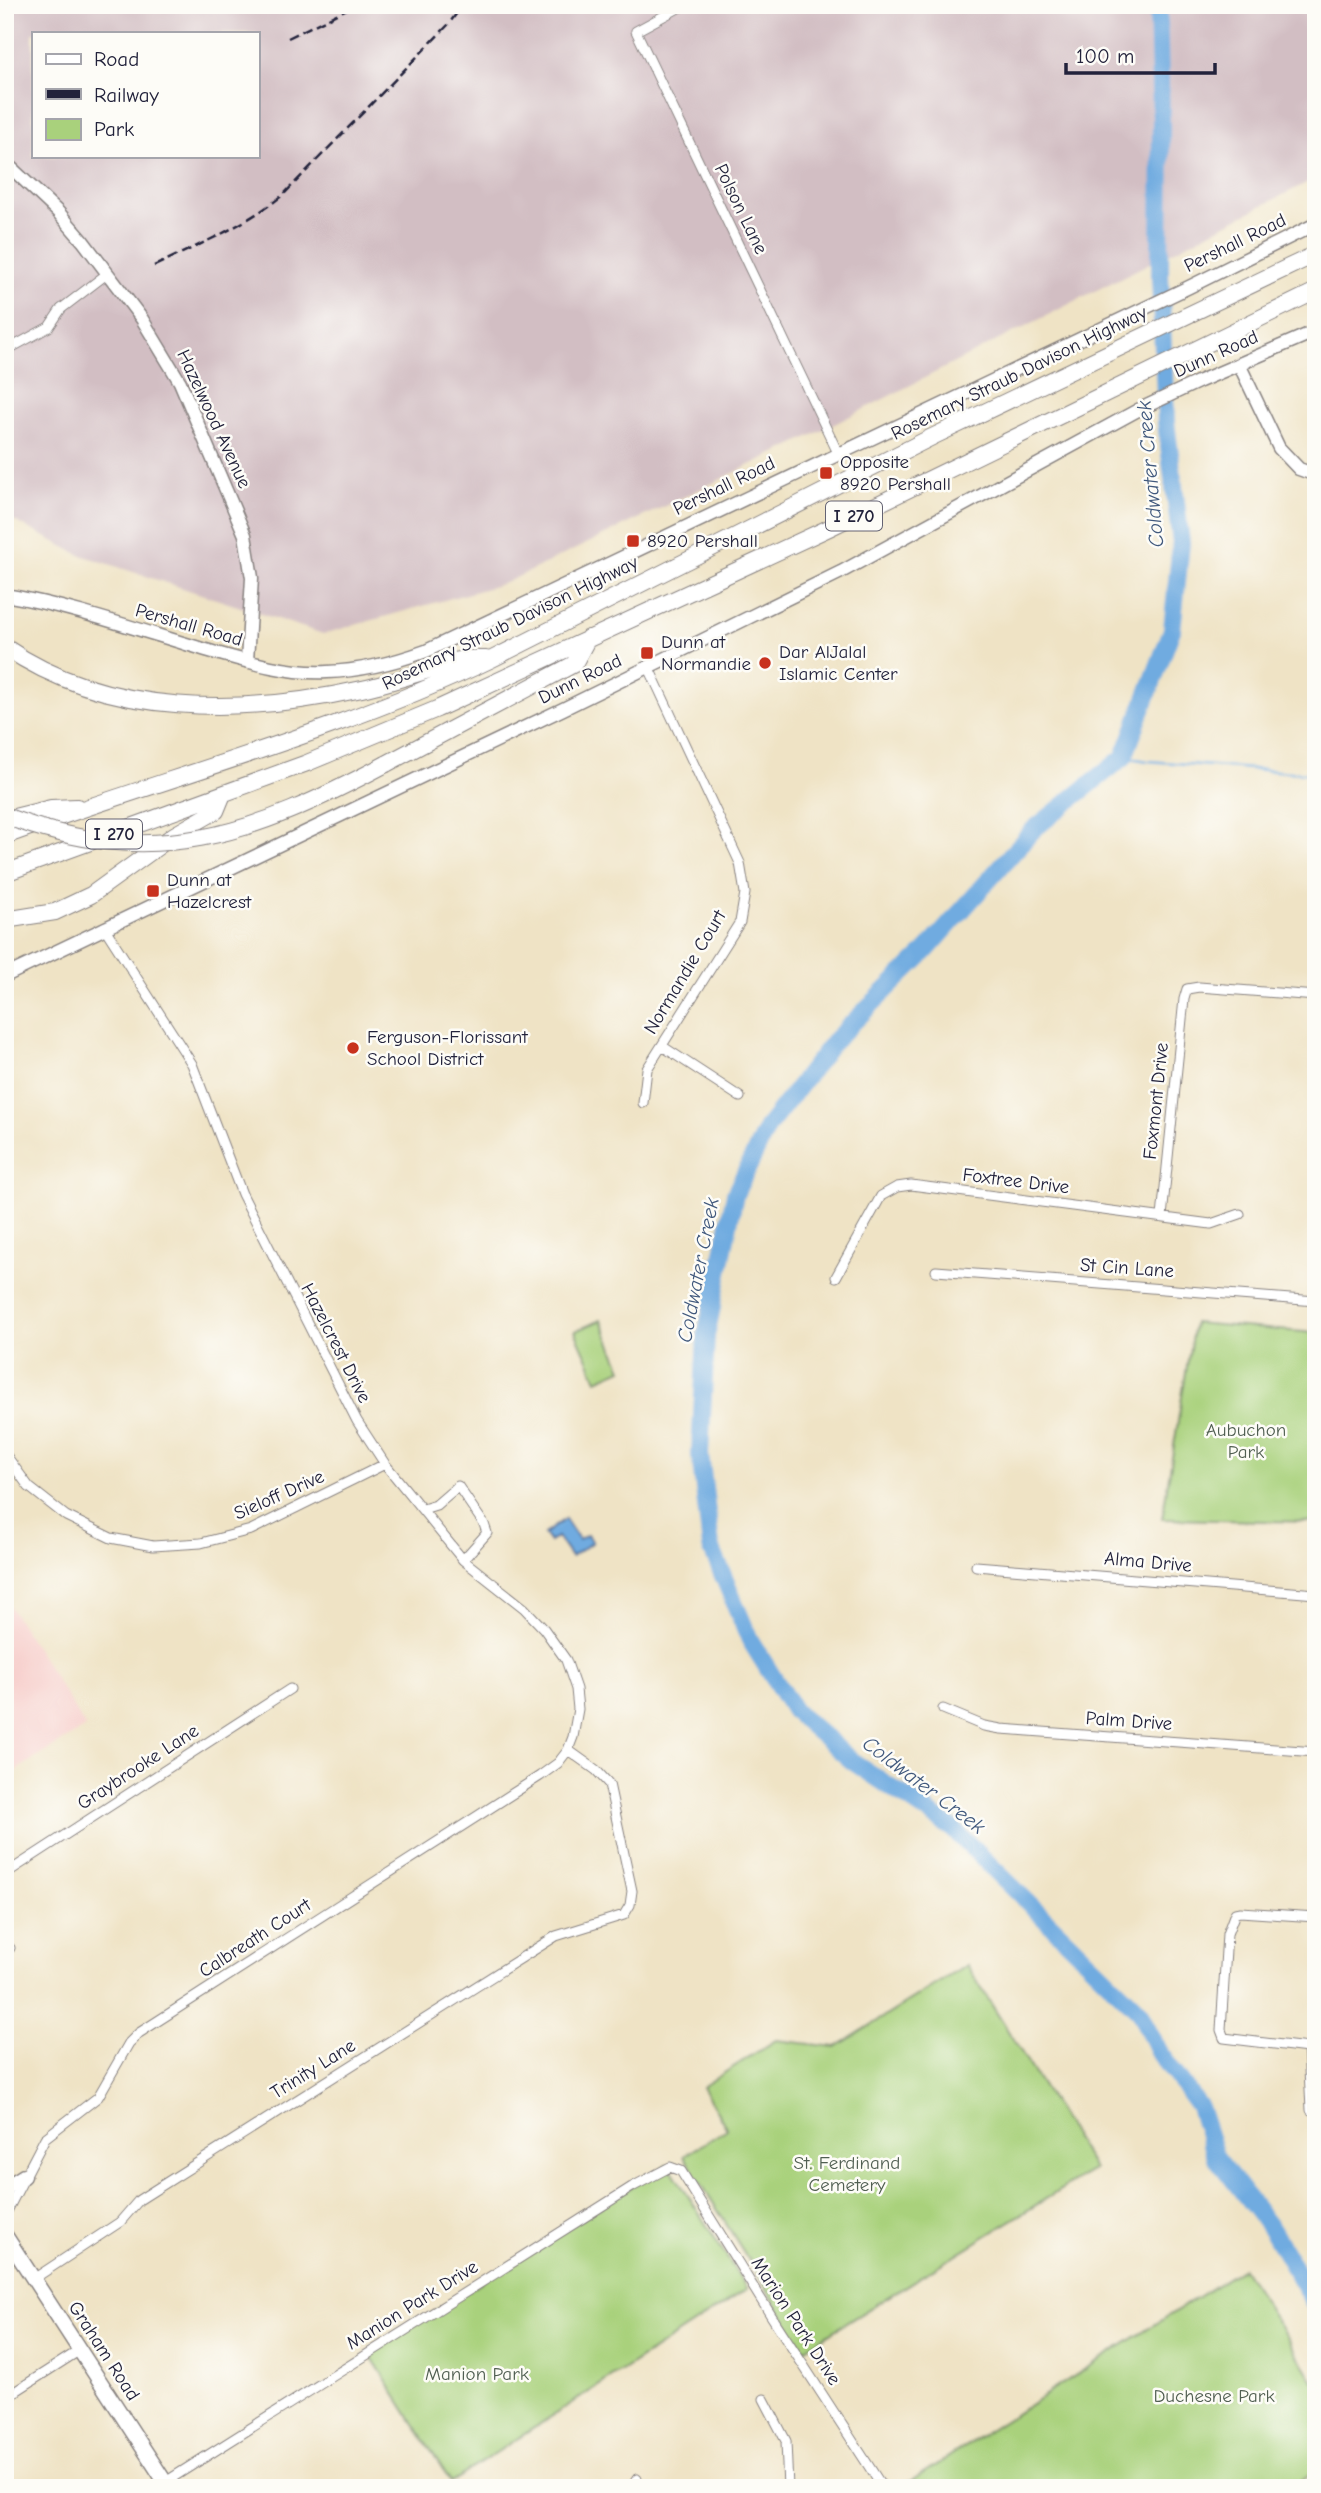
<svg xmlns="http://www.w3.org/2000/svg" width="1321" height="2493" viewBox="0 0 1321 2493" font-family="'Comic Neue',sans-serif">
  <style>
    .built { fill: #f7d0cd }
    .industrial { fill: #d2bec3; fill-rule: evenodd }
    .green { fill: #a9d17c; stroke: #667a5c; stroke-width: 2 }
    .water { fill: #6fabe0; stroke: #48668e; stroke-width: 2 }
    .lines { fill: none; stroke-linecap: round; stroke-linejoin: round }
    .stream { stroke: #6fabe0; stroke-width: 2.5 }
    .river { stroke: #6fabe0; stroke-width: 18 }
    .street-casing { stroke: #888280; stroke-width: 11 }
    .secondary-casing { stroke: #888280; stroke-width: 15 }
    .primary-casing { stroke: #888280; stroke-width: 17 }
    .highway-casing { stroke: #888280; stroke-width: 18 }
    .street { stroke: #fff; stroke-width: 9 }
    .secondary { stroke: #fff; stroke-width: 12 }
    .primary { stroke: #fff; stroke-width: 14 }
    .highway { stroke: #fff; stroke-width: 16 }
    .rail { stroke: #22223b; stroke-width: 2.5; stroke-dasharray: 10 5; stroke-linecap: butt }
    .highway-bridge-casing { stroke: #888280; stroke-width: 18; stroke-linecap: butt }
    .highway-bridge { stroke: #fff; stroke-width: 16 }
    .poi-dot { fill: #c8321e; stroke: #fdfcf7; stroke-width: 2.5 }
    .labels { text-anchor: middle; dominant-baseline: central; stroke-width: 5; stroke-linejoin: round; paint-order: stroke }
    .shield { fill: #fdfcf7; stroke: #646373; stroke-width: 2 }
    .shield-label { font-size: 18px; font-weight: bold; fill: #22223b }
    .street-label { font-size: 19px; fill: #22223b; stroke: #fdfcf7 }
    .poi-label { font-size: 19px; fill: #22223b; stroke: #fdfcf7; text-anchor: start }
    .park-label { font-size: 19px; fill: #515f52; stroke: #fdfcf7 }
    .water-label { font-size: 21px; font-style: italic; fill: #41597d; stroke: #fdfcf7 }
  </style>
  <rect width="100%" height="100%" fill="#fdfcf7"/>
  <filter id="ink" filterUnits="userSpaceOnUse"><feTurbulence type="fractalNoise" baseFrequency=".0143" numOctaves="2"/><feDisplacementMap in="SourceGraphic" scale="14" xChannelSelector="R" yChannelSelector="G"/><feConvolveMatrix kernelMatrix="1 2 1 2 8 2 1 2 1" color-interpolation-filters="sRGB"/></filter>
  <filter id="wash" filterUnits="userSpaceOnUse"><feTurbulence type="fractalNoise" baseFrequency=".00686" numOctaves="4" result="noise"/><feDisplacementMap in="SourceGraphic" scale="28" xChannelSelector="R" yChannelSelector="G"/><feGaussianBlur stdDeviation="1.57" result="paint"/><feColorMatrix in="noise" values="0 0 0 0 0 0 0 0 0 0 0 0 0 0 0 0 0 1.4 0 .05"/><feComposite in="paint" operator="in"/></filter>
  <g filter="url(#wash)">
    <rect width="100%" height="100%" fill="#efe3c5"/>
    <path class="built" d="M5 1599 86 1727 5 1777Z"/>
    <path class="industrial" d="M5 5H1316V178L819 432 505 583 323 634 78 554 5 516ZM33 33H257V156H33Z"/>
    <path class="green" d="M601 1320 622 1369 597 1380 575 1331Z
      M1194 1323 1316 1333V1522L1162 1519Z
      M967 1965 1094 2169 804 2349 684 2156 727 2129 702 2087 776 2040 836 2047Z
      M668 2164 747 2289 451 2482 369 2353Z
      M1243 2268 1316 2384V2471L1290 2488H900Z"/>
    <path class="water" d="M565 1519 579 1540 587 1535 592 1542 571 1557 557 1537 550 1542 544 1534Z"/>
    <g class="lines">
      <path class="stream" d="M1124 757 1148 761 1316 774"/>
      <path class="river" d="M1158 5 1161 121 1160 275 1166 422 1181 543 1172 630 1124 757 1034 829 925 952 833 1042 768 1126 735 1194 706 1336 700 1454 711 1547 750 1640 794 1711 852 1761 953 1829 1139 2011 1158 2051 1199 2107 1215 2156 1272 2230 1316 2306"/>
    </g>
  </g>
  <g filter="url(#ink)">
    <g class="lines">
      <defs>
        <path id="street" d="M684 5 636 31 838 453
          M5 351 49 327 61 309 108 273
          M662 1046 740 1097
          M643 1103 647 1069 740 922 745 893 740 863 648 666
          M1162 1217 1184 999 1187 989 1199 987 1316 996
          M936 1271 1316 1301
          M836 1277 881 1196 897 1187 911 1185 1211 1224 1240 1214
          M5 1454 29 1487 66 1516 111 1538 153 1546 201 1543 251 1530 385 1464
          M423 1509 436 1505 458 1486 484 1524 487 1533 463 1560
          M976 1566 1316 1594
          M943 1709 984 1726 1001 1729 1316 1752
          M5 1874 290 1689
          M5 1951 10 1948
          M1316 2038 1308 2048 1311 2110H1316
          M1308 2048 1224 2038 1221 2030 1227 1934 1235 1913 1240 1912 1316 1917
          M5 2215 45 2138 98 2097 129 2043 139 2033 540 1776 558 1763 568 1750 573 1737 578 1709 576 1689 566 1660 544 1629 524 1608 463 1560 385 1464 357 1421 242 1194 192 1064 104 927
          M35 2278 120 2222 139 2200 556 1936 624 1915 630 1905 632 1891 609 1784 596 1770 568 1750
          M5 2398 80 2350
          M764 2399 786 2441 788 2488
          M156 2488 632 2187 670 2167 681 2171 772 2317 883 2488
          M631 2488 637 2479"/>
        <path id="secondary" d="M5 162 58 212 83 241 142 319 180 382 245 535 252 578 247 661
          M1239 364 1279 448 1299 469 1316 475
          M5 595C71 606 142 631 206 650 245 661 287 674 327 672 362 671 393 663 426 651L1189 287 1316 224
          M5 976 563 709 841 572 1138 410 1200 381 1316 331"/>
        <path id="primary" d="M5 2188 24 2176
          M5 2235 169 2488"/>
        <path id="highway" d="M5 647C108 718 245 715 362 689 385 684 407 677 429 670 438 667 449 661 459 660 468 658 477 659 486 659
          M386 764 574 664 588 638
          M6 819 51 808 77 807
          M5 836C168 777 335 734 492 659L932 437 1316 254
          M5 873 307 763 437 709 831 527 1316 291
          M5 920 55 912 91 895 174 835 216 811 223 794"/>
      </defs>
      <use href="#street" class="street-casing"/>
      <use href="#secondary" class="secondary-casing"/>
      <use href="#primary" class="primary-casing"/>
      <use href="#highway" class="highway-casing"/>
      <use href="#street" class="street"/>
      <use href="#secondary" class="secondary"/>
      <use href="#primary" class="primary"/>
      <use href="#highway" class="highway"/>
      <path class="rail" d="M288 38 355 5
        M154 266C199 245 244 226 283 195L448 25 463 5"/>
      <defs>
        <path id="highway-bridge" d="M5 816C154 872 253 835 386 764"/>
      </defs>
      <use href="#highway-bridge" class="highway-bridge-casing"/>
      <use href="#highway-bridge" class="highway-bridge"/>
    </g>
  </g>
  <g class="poi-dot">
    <rect x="819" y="466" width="14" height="14" rx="3.5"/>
    <rect x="626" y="534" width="14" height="14" rx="3.5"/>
    <rect x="640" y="646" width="14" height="14" rx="3.5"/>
    <circle cx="765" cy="663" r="7"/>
    <rect x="146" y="884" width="14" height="14" rx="3.5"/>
    <circle cx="353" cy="1048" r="7"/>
  </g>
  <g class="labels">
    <g class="shield">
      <rect x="826" y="501.5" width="56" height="29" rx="5"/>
      <rect x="86" y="819.5" width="56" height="29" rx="5"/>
    </g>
    <g class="shield-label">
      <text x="854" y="516">I 270</text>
      <text x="114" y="834">I 270</text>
    </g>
    <g class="street-label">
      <text transform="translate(741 209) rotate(64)">Polson Lane</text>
      <text transform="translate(1235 243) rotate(-26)">Pershall Road</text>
      <text transform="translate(1216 354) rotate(-24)">Dunn Road</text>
      <text transform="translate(1019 373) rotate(-26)">Rosemary Straub Davison Highway</text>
      <text transform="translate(214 419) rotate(65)">Hazelwood Avenue</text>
      <text transform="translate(724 486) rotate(-26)">Pershall Road</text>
      <text transform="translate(510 623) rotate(-26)">Rosemary Straub Davison Highway</text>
      <text transform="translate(189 625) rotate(16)">Pershall Road</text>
      <text transform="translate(580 679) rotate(-26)">Dunn Road</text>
      <text transform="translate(685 972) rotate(-59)">Normandie Court</text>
      <text transform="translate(1156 1101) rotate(-84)">Foxmont Drive</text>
      <text transform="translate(1016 1181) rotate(7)">Foxtree Drive</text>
      <text transform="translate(1127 1268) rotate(4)">St Cin Lane</text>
      <text transform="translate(336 1343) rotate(63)">Hazelcrest Drive</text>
      <text transform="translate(279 1495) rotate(-24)">Sieloff Drive</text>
      <text transform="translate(1148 1562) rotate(5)">Alma Drive</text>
      <text transform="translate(1129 1721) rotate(4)">Palm Drive</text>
      <text transform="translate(138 1767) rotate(-33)">Graybrooke Lane</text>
      <text transform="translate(255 1938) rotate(-33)">Calbreath Court</text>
      <text transform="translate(313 2069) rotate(-32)">Trinity Lane</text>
      <text transform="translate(412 2305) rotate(-32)">Manion Park Drive</text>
      <text transform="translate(796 2321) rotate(57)">Marion Park Drive</text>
      <text transform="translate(104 2351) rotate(57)">Graham Road</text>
    </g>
    <g class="poi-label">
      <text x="840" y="462">Opposite<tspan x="840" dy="22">8920 Pershall</tspan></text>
      <text x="647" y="541">8920 Pershall</text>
      <text x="661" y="642">Dunn at<tspan x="661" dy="22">Normandie</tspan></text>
      <text x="779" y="652">Dar AlJalal<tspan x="779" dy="22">Islamic Center</tspan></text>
      <text x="167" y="880">Dunn at<tspan x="167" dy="22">Hazelcrest</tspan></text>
      <text x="367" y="1037">Ferguson-Florissant<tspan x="367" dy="22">School District</tspan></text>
    </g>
    <g class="park-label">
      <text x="1246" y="1430">Aubuchon<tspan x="1246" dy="22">Park</tspan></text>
      <text x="847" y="2163">St. Ferdinand<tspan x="847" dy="22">Cemetery</tspan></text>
      <text x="477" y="2374">Manion Park</text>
      <text x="1214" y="2396">Duchesne Park</text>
    </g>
    <g class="water-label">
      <text transform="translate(1150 474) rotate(-95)">Coldwater Creek</text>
      <text transform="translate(698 1270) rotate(-79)">Coldwater Creek</text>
      <text transform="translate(924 1785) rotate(37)">Coldwater Creek</text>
    </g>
  </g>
  <rect width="1321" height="2493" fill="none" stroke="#fdfcf7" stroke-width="28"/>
  <rect x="32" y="32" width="228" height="126" fill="#fdfcf7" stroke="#a5a5ac" stroke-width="2"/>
  <rect x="46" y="54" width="35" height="10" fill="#ffffff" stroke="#a5a5ac" stroke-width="2"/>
  <text x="94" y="66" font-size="21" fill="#22223b">Road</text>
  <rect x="46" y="89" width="35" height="10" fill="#22223b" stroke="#a5a5ac" stroke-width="2"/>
  <text x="94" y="102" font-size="21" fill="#22223b">Railway</text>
  <rect x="46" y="119" width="35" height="21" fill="#a9d17c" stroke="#a5a5ac" stroke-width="2"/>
  <text x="94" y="136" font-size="21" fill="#22223b">Park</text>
  <path d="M1066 63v10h149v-10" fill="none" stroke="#22223b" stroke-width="3.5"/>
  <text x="1076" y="63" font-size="21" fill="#22223b" stroke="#fdfcf7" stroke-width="5" paint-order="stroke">100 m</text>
</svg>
